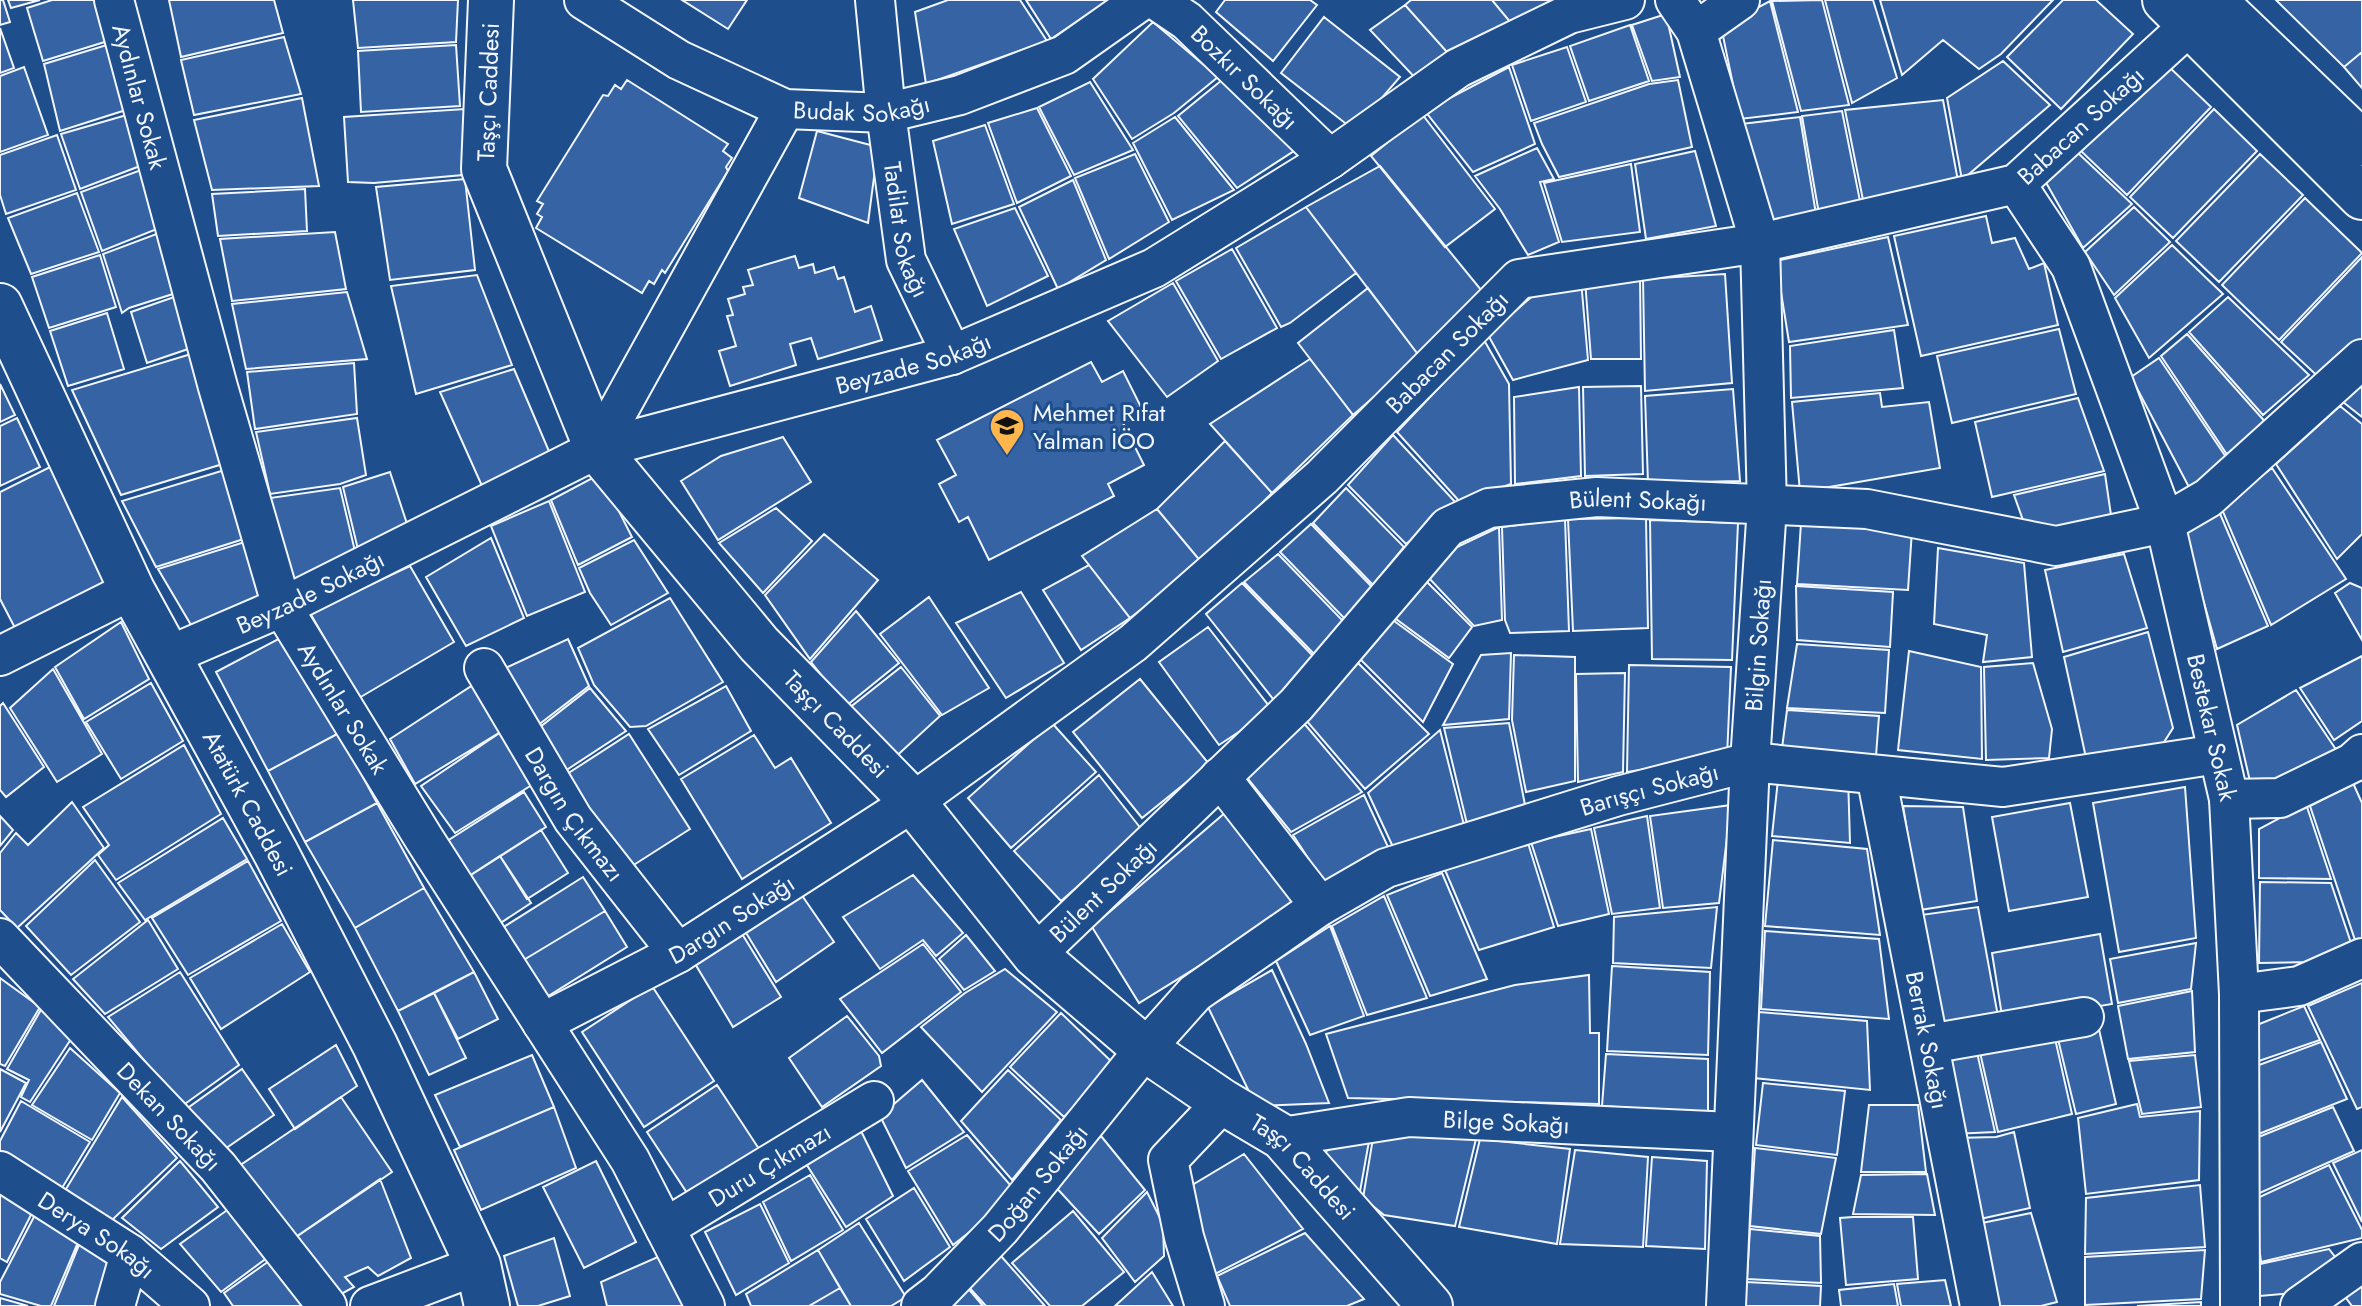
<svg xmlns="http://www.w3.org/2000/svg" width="2362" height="1306" viewBox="0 0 2362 1306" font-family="Jost,sans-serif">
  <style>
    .building { fill: #3563a3; stroke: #f2f6ff; stroke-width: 2 }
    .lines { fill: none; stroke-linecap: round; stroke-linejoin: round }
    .street-casing { stroke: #f2f6ff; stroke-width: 42 }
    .secondary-casing { stroke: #f2f6ff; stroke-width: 48 }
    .street { stroke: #1f4e8c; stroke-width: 38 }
    .secondary { stroke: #1f4e8c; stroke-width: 44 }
    .labels { text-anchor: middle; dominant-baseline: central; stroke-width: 6; stroke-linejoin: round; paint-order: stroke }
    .street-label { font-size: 24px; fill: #f2f6ff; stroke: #1f4e8c }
    .poi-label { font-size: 24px; fill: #f2f6ff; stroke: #1f4e8c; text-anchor: start }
  </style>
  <rect width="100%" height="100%" fill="#1f4e8c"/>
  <path class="building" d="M0 0H3L10 22 0 25Z
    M8 0H40L11 8Z
    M52 0H97L108 41 43 61 27 8Z
    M169 0H274L283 33 181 57Z
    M353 0H458L456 42 358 48Z
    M682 0H747L728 29Z
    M948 0H1020L1047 41 926 84 915 12Z
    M1026 0H1109L1051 39Z
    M1225 0H1310L1317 5 1273 61 1216 12Z
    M1411 0H1492L1516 29 1455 61 1405 5Z
    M1492 0H1559L1516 29Z
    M1822 0 1849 105 1801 111 1772 1Z
    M1825 0H1873L1897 78 1852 103Z
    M1880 0H2053L2001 54 1979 69 1943 40 1902 75Z
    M2063 0H2096L2133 34 2061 109 2007 57Z
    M2276 0H2362V52L2344 67Z
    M1770 1 1798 112 1740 119 1723 36 1731 22Z
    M1405 5 1455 61 1420 83 1370 30Z
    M1666 14 1680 77 1652 81 1632 25Z
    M1324 17 1400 77 1354 130 1281 73Z
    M1153 22 1218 77 1174 113 1132 139 1093 79Z
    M1630 25 1649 81 1589 101 1570 46Z
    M0 28 14 68 0 73Z
    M284 37 301 94 194 115 181 60Z
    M110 44 129 109 60 131 44 64Z
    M456 45 460 106 361 112 358 51Z
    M1567 47 1586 102 1531 121 1512 65Z
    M2362 52V88L2344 67Z
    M2003 61 2050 105 1962 180 1947 98Z
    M2165 63 2211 107 2127 195 2081 151Z
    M24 67 48 135 0 152V76Z
    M1509 67 1535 144 1473 172 1425 111Z
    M627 80 728 144 723 151 732 158 726 167 728 171 665 273 662 270 654 284 649 281 642 293 536 228 542 217 537 214 543 204 537 201 603 95 608 96 615 85 621 89Z
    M1222 80 1297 149 1237 188 1178 116Z
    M1678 80 1692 147 1559 177 1542 144 1534 123 1649 84Z
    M1090 82 1133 150 1074 175 1039 107Z
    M302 98 319 186 212 190 194 120Z
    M1943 100 1958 181 1863 200 1845 110Z
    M1037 108 1071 176 1017 203 988 123Z
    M465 109 463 175 374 183 348 182 344 117Z
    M2214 109 2257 151 2173 238 2130 197Z
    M1842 111 1860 201 1819 214 1802 116Z
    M130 114 140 166 80 189 61 134Z
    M1422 114 1495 209 1445 247 1371 156Z
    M1175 117 1234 190 1172 220 1133 143Z
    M1800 117 1816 214 1763 222 1741 124Z
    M985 125 1014 204 952 224 933 141Z
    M817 131 878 147 868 223 799 198Z
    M57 135 76 190 6 214 0 195V155Z
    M1537 148 1554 179 1540 182 1559 242 1528 255 1500 209 1475 176Z
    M1695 151 1716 226 1646 239 1635 164Z
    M2078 153 2132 204 2083 248 2044 179Z
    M1135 154 1169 222 1109 259 1075 178Z
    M2260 154 2303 195 2219 282 2176 241Z
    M1631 164 1640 232 1562 242 1544 183Z
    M1380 166 1486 296 1420 357 1306 207Z
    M141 170 157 229 102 251 81 192Z
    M465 179 475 270 390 280 376 187Z
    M1073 180 1106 260 1058 289 1019 207Z
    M305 189 307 231 218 236 212 194Z
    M77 193 99 252 31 274 8 218Z
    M2305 198 2362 253 2279 340 2222 285Z
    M1306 207 1356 273 1290 323 1281 327 1236 248Z
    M2134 207 2170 242 2114 295 2085 252Z
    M1015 208 1048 276 987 306 954 229Z
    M1986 216 1992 243 2015 238 2029 269 2044 263 2058 325 1921 356 1894 236Z
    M335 232 346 289 232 301 220 239Z
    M159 233 176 293 129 308 122 313 103 254Z
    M1888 237 1908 325 1789 342 1776 261Z
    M2172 245 2223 294 2149 358 2115 298Z
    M1232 249 1277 328 1221 359 1176 281Z
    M100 255 116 307 49 328 32 277Z
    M795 256 799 268 813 264 815 273 834 267 838 279 844 277 855 312 871 306 882 340 818 359 811 338 790 344 796 365 730 386 719 351 736 346 727 316 733 315 728 299 745 294 743 287 753 285 748 270Z
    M2362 257V350L2326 384 2281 342Z
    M1725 274 1732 383 1645 391 1643 279Z
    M477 275 512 365 416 394 391 286Z
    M1640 278 1641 359H1591L1585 280Z
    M1581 280 1588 360 1513 380 1488 335 1536 293Z
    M1173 283 1218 361 1167 397 1108 321Z
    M1368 288 1420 357 1353 415 1298 343Z
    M347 292 367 359 246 369 232 304Z
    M177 296 191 348 147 363 131 312Z
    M2228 297 2309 375 2263 415 2189 332Z
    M107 313 124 369 68 386 50 331Z
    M2059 329 2076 394 1952 423 1937 356Z
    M1894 330 1903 388 1791 398 1790 346Z
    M2187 334 2268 425 2230 459 2161 356Z
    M1484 340 1509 384 1511 484 1460 502 1397 432Z
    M191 354 226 463 121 495 72 390Z
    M2159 358 2228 460 2190 489 2131 377Z
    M1310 359 1353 415 1272 493 1210 424Z
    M1091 362 1102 382 1123 371 1144 413 1123 423 1144 465 1108 484 1114 496 989 560 968 517 959 522 939 484 956 475 937 440Z
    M354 363 357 414 255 429 247 372Z
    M514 369 551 456 482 486 440 392Z
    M0 384 15 415 0 422Z
    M2362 384V417L2343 402Z
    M1641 386 1643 474 1585 476 1583 387Z
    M1579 387 1581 476 1515 484 1514 397Z
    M1733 389 1740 481 1648 483 1645 396Z
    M1880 393 1882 407 1929 402 1940 468 1800 492 1792 402Z
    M2078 398 2104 471 1992 497 1975 422Z
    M2340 406 2362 424V534L2337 559 2276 464Z
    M17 418 40 467 0 486V426Z
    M357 418 366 475 340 484 270 494 256 432Z
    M1393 435 1457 504 1406 544 1348 485Z
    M783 437 811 482 718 540 681 481 721 456Z
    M1225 441 1272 493 1202 563 1157 509Z
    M50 467 108 583 15 628 0 599V492Z
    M2272 468 2346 579 2271 625 2221 507Z
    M228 469 250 537 156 567 122 501Z
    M390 472 410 533 361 562 343 487Z
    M600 474 632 537 578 565 551 500Z
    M2105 474 2112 522 2029 537 2014 495Z
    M340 488 358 564 295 588 270 498Z
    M1346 488 1404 547 1373 585 1313 523Z
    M549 501 585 592 527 616 491 526Z
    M776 508 812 541 763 593 719 543Z
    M1157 509 1202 563 1130 618 1082 556Z
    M2218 509 2268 626 2217 649 2184 532Z
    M1646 518 1648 628 1573 631 1568 519Z
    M1565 519 1569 631 1510 633 1505 620 1502 527Z
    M1650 520 1738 523 1732 660 1652 659Z
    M1801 523 1912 530 1908 590 1797 584Z
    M1311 524 1372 587 1345 619 1280 552Z
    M1499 527 1502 620 1474 626 1427 576 1457 547Z
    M824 534 878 580 810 659 765 595Z
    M491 538 524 618 466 646 426 577Z
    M251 540 262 603 194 630 158 569Z
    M634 540 668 593 611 625 590 593 579 568Z
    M1938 548 2024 563 2032 657 1983 662 1987 635 1934 624Z
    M1278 554 1343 621 1317 657 1244 582Z
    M2124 554 2147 628 2063 652 2045 570Z
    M1089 565 1130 618 1081 650 1043 590Z
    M410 566 454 642 359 698 310 613Z
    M1424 579 1472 627 1449 658 1392 616Z
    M1242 583 1315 658 1277 704 1206 614Z
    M2350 583 2362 588V640L2335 593Z
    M1796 586 1893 592 1890 647 1797 640Z
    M1021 592 1064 663 1006 698 956 623Z
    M929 597 989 688 942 715 880 634Z
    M670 598 723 682 646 726 630 727 594 685 578 648Z
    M856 611 899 663 846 706 811 662Z
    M1390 618 1453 664 1423 722 1360 659Z
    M121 622 149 679 84 719 55 667Z
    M1208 627 1272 710 1219 745 1159 662Z
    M2148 632 2173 728 2157 753 2088 767 2064 657Z
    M286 635 339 733 268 771 216 672Z
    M568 639 589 686 533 729 499 671Z
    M1797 644 1889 650 1885 713 1787 708Z
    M1909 651 1981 667 1982 759 1898 750Z
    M1511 653 1509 719 1443 725 1481 655Z
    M1514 655 1575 657V781L1526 792 1512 720Z
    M2362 656V721L2334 740 2300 688Z
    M1358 663 1429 734 1365 789 1305 719Z
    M2033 663 2052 729 2049 758 1986 760 1984 667Z
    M1629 665 1731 667 1727 757 1627 772Z
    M901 667 940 716 890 762 848 709Z
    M53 669 102 754 57 782 10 708Z
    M1625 673 1623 772 1578 782 1576 674Z
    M1140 679 1209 764 1142 818 1073 732Z
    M151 683 183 741 121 779 86 722Z
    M473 685 502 731 415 784 390 739Z
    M726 686 751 731 679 775 648 729Z
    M590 688 626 731 565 771 535 731Z
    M2296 690 2339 754 2252 790 2237 725Z
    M3 703 44 767 6 797 0 790V706Z
    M1787 710 1879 716 1876 756 1782 748Z
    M1302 721 1362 792 1291 832 1244 774Z
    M1052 723 1096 772 1011 848 968 798Z
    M1509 723 1526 810 1467 824 1444 728Z
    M1440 730 1464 825 1393 847 1368 793Z
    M501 732 535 783 455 833 421 786Z
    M339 733 377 803 305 842 268 771Z
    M629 734 690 829 629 868 567 774Z
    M754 735 775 768 791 758 831 823 742 879 681 779Z
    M184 745 221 814 116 880 98 855 109 845 83 807Z
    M1779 770 1848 776 1850 843 1772 836Z
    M1099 775 1142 830 1061 901 1014 851Z
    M2353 783 2362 803V940L2356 943 2310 806Z
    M2185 787 2196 938 2119 952 2093 803Z
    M524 792 546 827 466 878 444 843Z
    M1364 795 1389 849 1325 884 1293 835Z
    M72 802 104 848 17 928 0 910V853L16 833 28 845Z
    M377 803 424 888 355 928 305 842Z
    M2070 803 2088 897 2009 911 1992 817Z
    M2306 804 2331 879 2259 878V829Z
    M1731 805 1719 903 1663 908 1650 816Z
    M1903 806 1963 807 1977 901 1920 910Z
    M1226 812 1298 905 1139 1003 1092 927Z
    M0 816 13 830 0 846Z
    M1647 816 1660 908 1612 914 1594 828Z
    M223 818 247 859 145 920 118 883Z
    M1591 829 1609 914 1558 926 1531 842Z
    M541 830 568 873 527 899 500 856Z
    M1773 840 1867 849 1880 935 1765 926Z
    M1528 843 1554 927 1479 950 1445 870Z
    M500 856 531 903 493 928 466 878Z
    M95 860 140 922 71 975 26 926Z
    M248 861 281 921 188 975 152 918Z
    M1442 873 1487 979 1430 996 1387 895Z
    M913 875 963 933 936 956 923 940 880 969 843 917Z
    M583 877 605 911 522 961 502 928Z
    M792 881 834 942 776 982 737 918Z
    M2260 882 2331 883 2352 946 2316 962 2259 963Z
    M424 888 474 972 398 1011 355 928Z
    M1384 896 1427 998 1367 1015 1332 926Z
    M1717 907 1711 968 1613 963 1614 917Z
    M1978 907 1999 1022 1939 1028 1921 915Z
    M605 911 627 947 545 998 522 961Z
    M148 920 178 969 105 1014 73 979Z
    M282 924 310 972 221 1029 190 978Z
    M1330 926 1364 1016 1310 1035 1276 961Z
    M739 929 781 997 733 1027 691 957Z
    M1765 931 1879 939 1889 1019 1761 1009Z
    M2100 934 2112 1004 2003 1022 1992 953Z
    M966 935 995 971 964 990 939 959Z
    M2196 943 2191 989 2118 1003 2110 959Z
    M923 944 961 992 882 1053 840 999Z
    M1612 966 1710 972 1708 1055 1607 1051Z
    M1005 969 1057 1012 982 1092 921 1027 965 993Z
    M1272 970 1306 1044 1329 1103 1256 1106 1208 1007Z
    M180 972 239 1065 182 1106 108 1017Z
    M474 972 498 1019 458 1039 434 993Z
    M1589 975 1590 1033H1599V1104L1348 1098 1326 1034 1515 985Z
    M0 978 40 1007 5 1066 0 1064Z
    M2362 983V1107L2357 1109 2308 1006Z
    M652 986 714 1081 644 1127 582 1032Z
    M2192 991 2195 1052 2128 1059 2118 1006Z
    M434 993 466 1058 429 1075 398 1011Z
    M2304 1006 2320 1040 2250 1064 2252 1027Z
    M42 1008 73 1036 30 1102 21 1097 29 1080 7 1069Z
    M1759 1012 1867 1021 1870 1090 1754 1078Z
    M1061 1013 1114 1064 1064 1117 1010 1067Z
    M847 1016 879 1056 881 1066 822 1107 789 1058Z
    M2098 1025 2116 1104 2076 1114 2057 1035Z
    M2054 1034 2072 1114 1998 1132 1979 1048Z
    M2321 1042 2347 1099 2256 1135 2251 1068Z
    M336 1045 357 1086 295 1129 269 1089Z
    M70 1048 120 1093 92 1140 32 1105Z
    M1976 1048 1995 1132 1953 1134 1939 1050Z
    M1606 1054 1708 1059V1113L1602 1106Z
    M532 1055 554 1107 460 1147 435 1095Z
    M2195 1055 2201 1107 2142 1114 2129 1061Z
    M0 1069 26 1083 0 1132Z
    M242 1069 274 1115 222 1151 185 1110Z
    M1008 1070 1061 1120 1012 1180 961 1121Z
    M922 1080 964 1132 906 1168 880 1116Z
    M1763 1083 1845 1091 1837 1155 1756 1145Z
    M717 1085 765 1158 695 1205 647 1132Z
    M122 1097 177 1158 110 1222 66 1189Z
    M341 1097 392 1172 290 1241 239 1166Z
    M21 1101 90 1142 62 1188 0 1151V1141Z
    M2137 1104 2140 1117 2200 1111 2199 1180 2086 1194 2078 1118Z
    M1869 1105H1918L1926 1172H1861Z
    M554 1107 576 1168 481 1210 454 1150Z
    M2333 1107 2354 1151 2253 1196 2256 1138Z
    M860 1129 893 1196 846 1227 805 1162Z
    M1371 1130 1359 1197 1324 1152Z
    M1374 1132 1476 1139 1455 1226 1384 1215 1363 1198Z
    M2014 1132 2030 1208 1971 1221 1954 1138 1996 1137Z
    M967 1135 1018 1194 953 1245 908 1171Z
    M1101 1136 1145 1190 1099 1234 1052 1183Z
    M1480 1139 1570 1149 1557 1244 1459 1227Z
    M1755 1148 1836 1158 1821 1234 1750 1226Z
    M1575 1150 1648 1157 1643 1247 1560 1244Z
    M2362 1150V1222L2333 1163Z
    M1244 1154 1303 1229 1215 1274 1184 1190Z
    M1652 1157 1707 1161 1705 1249 1646 1246Z
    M180 1161 218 1207 161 1249 122 1218Z
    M596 1161 636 1242 584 1268 543 1187Z
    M2329 1165 2362 1230V1238L2261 1262 2253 1200Z
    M1927 1174 1935 1215 1853 1214 1861 1175Z
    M810 1175 843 1230 791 1261 763 1202Z
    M380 1179 411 1258 378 1276 368 1267 345 1277 354 1287 334 1298 290 1241Z
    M2200 1185 2205 1247 2085 1254 2086 1198Z
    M914 1188 950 1247 904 1281 866 1219Z
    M0 1190 33 1211 7 1262 0 1258Z
    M1147 1192 1163 1224 1164 1256 1135 1282 1102 1238Z
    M237 1203 275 1252 221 1292 180 1244Z
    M760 1204 789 1263 736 1295 705 1232Z
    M1073 1211 1124 1272 1082 1306H1050L1012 1263Z
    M36 1213 79 1240 51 1306H41L0 1294V1282Z
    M2031 1213 2057 1302 2041 1306H1990L1972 1225Z
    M1853 1217H1913L1918 1279 1846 1285 1840 1218Z
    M859 1223 906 1297 891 1306H851L818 1250Z
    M1750 1229 1820 1236 1821 1283 1747 1279Z
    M1305 1233 1364 1299 1347 1306H1230L1217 1276Z
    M554 1238 570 1296 538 1306H518L504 1256Z
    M81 1240 115 1260 102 1306H54Z
    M2329 1249 2339 1262 2295 1293 2260 1296V1264Z
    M818 1250 840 1288 809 1306H751L746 1294Z
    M2205 1250 2201 1299 2085 1305V1257Z
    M276 1256 316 1306H233L224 1293Z
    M660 1256 686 1306H607L601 1282Z
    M1001 1256 1045 1306H986L967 1285Z
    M1152 1272 1173 1306H1115Z
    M1945 1280 1951 1306H1901L1897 1284Z
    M1746 1282 1821 1286 1820 1306H1746Z
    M1894 1284 1898 1306H1841L1839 1290Z
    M2362 1284V1306H2352L2343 1294Z
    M966 1286 983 1306H944Z
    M840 1288 851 1306H809Z
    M0 1298 28 1306H0Z
    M2201 1302V1306H2137Z"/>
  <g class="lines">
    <defs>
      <g id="street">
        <path id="s1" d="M114 0 218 387 282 607 423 837 630 1160 705 1306"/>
        <path id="s2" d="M584 0 679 60 785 109 886 113 960 95 1064 55 1142 0"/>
        <path id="s3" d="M875 0 886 113 906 260 952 355"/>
        <path id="s4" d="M1156 0 1187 21 1330 159"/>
        <path d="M1675 0 1696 31 1760 243 1767 506 1750 762 1726 1306"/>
        <path d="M1696 31 1740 0"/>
        <path id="s5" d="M2016 184 2071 267 2165 523 2229 799 2239 994 2240 1306"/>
        <path d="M597 449 785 109"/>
        <path d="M0 656 132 590"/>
        <path id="s6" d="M168 656 282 607 597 449 952 355 1154 268 1330 159 1458 68 1569 14 1625 0"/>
        <path id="s7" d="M484 668 573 819 678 953"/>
        <path id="s8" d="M1876 775 1980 1306"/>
        <path d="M1220 777 1320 906"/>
        <path d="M2229 799 2280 798 2352 763 2362 754"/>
        <path id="s9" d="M0 938 218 1167 327 1306"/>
        <path id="s10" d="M1035 955 1296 705 1448 527 1489 508 1597 497 1867 509 2056 546 2165 523 2208 498 2362 359"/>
        <path d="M2239 994 2299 986 2362 958"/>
        <path id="s11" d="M542 1023 678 953 913 802 1133 643 1322 477 1519 279 1760 243 2016 184 2190 25"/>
        <path d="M1929 1044 2084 1017"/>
        <path id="s12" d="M1282 1137 1409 1117 1732 1132"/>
        <path id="s13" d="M0 1171 130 1254 190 1306"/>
        <path id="s14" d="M665 1228 874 1101"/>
        <path d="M115 1306 130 1254"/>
        <path d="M370 1306 478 1265"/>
        <path id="s15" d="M921 1306 938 1293 1000 1229 1145 1049 1195 993 1320 906 1386 868 1618 796 1750 762 2003 787 2218 754"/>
        <path d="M1205 1306 1184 1237 1168 1160 1223 1102"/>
        <path d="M2300 1306 2362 1262"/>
      </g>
      <g id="secondary">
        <path id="s16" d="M491 0 484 169 597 449 759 644 913 802 1035 955 1145 1049 1223 1102 1282 1137 1430 1306"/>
        <path d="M2165 0 2362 197"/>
        <path d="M2213 0 2362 143"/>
        <path id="s17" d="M0 306 132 590 276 853 375 1045 478 1265 487 1306"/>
      </g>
    </defs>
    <use href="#street" class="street-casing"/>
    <use href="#secondary" class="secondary-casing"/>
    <use href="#street" class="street"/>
    <use href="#secondary" class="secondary"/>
  </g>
  <defs>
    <symbol id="school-pin" viewBox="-11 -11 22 30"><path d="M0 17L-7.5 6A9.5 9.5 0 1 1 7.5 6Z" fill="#ffb74d" stroke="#1f4e8c"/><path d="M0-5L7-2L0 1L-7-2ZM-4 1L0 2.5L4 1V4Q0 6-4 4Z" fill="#111"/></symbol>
  </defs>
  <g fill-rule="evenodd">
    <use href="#school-pin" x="987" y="406" width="40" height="54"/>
  </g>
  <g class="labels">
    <g class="street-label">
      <text stroke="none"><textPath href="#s4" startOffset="118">Bozkır Sokağı</textPath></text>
      <text transform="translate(488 92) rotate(-88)">Taşçı Caddesi</text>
      <text stroke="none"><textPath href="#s1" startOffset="100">Aydınlar Sokak</textPath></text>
      <text stroke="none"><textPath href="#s2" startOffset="306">Budak Sokağı</textPath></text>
      <text stroke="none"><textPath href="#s11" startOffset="1828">Babacan Sokağı</textPath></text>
      <text stroke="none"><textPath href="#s3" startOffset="232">Tadilat Sokağı</textPath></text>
      <text stroke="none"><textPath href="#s11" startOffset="1132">Babacan Sokağı</textPath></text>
      <text stroke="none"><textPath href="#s6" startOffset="804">Beyzade Sokağı</textPath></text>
      <text stroke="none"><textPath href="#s10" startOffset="790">Bülent Sokağı</textPath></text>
      <text stroke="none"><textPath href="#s6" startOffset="156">Beyzade Sokağı</textPath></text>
      <text transform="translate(1758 645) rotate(-86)">Bilgin Sokağı</text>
      <text stroke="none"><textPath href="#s1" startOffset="748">Aydınlar Sokak</textPath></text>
      <text stroke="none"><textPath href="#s16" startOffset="836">Taşçı Caddesi</textPath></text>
      <text stroke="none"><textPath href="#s5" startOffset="582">Bestekar Sokak</textPath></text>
      <text stroke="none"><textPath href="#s15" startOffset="920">Barışçı Sokağı</textPath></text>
      <text stroke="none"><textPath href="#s17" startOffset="556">Atatürk Caddesi</textPath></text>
      <text stroke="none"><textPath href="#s7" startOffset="172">Dargın Çıkmazı</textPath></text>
      <text stroke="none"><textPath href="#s10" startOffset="94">Bülent Sokağı</textPath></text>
      <text stroke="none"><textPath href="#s11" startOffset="216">Dargın Sokağı</textPath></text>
      <text stroke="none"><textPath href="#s8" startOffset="270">Berrak Sokağı</textPath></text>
      <text stroke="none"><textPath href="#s9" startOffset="246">Dekan Sokağı</textPath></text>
      <text stroke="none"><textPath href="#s12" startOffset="226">Bilge Sokağı</textPath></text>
      <text stroke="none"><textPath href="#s14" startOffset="122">Duru Çıkmazı</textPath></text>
      <text stroke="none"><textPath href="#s16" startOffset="1484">Taşçı Caddesi</textPath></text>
      <text stroke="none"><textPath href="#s15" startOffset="170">Doğan Sokağı</textPath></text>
      <text stroke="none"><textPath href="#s13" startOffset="116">Derya Sokağı</textPath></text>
    </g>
    <g class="poi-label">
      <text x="1033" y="412">Mehmet Rıfat<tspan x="1033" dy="28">Yalman İÖO</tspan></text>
    </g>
  </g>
</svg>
